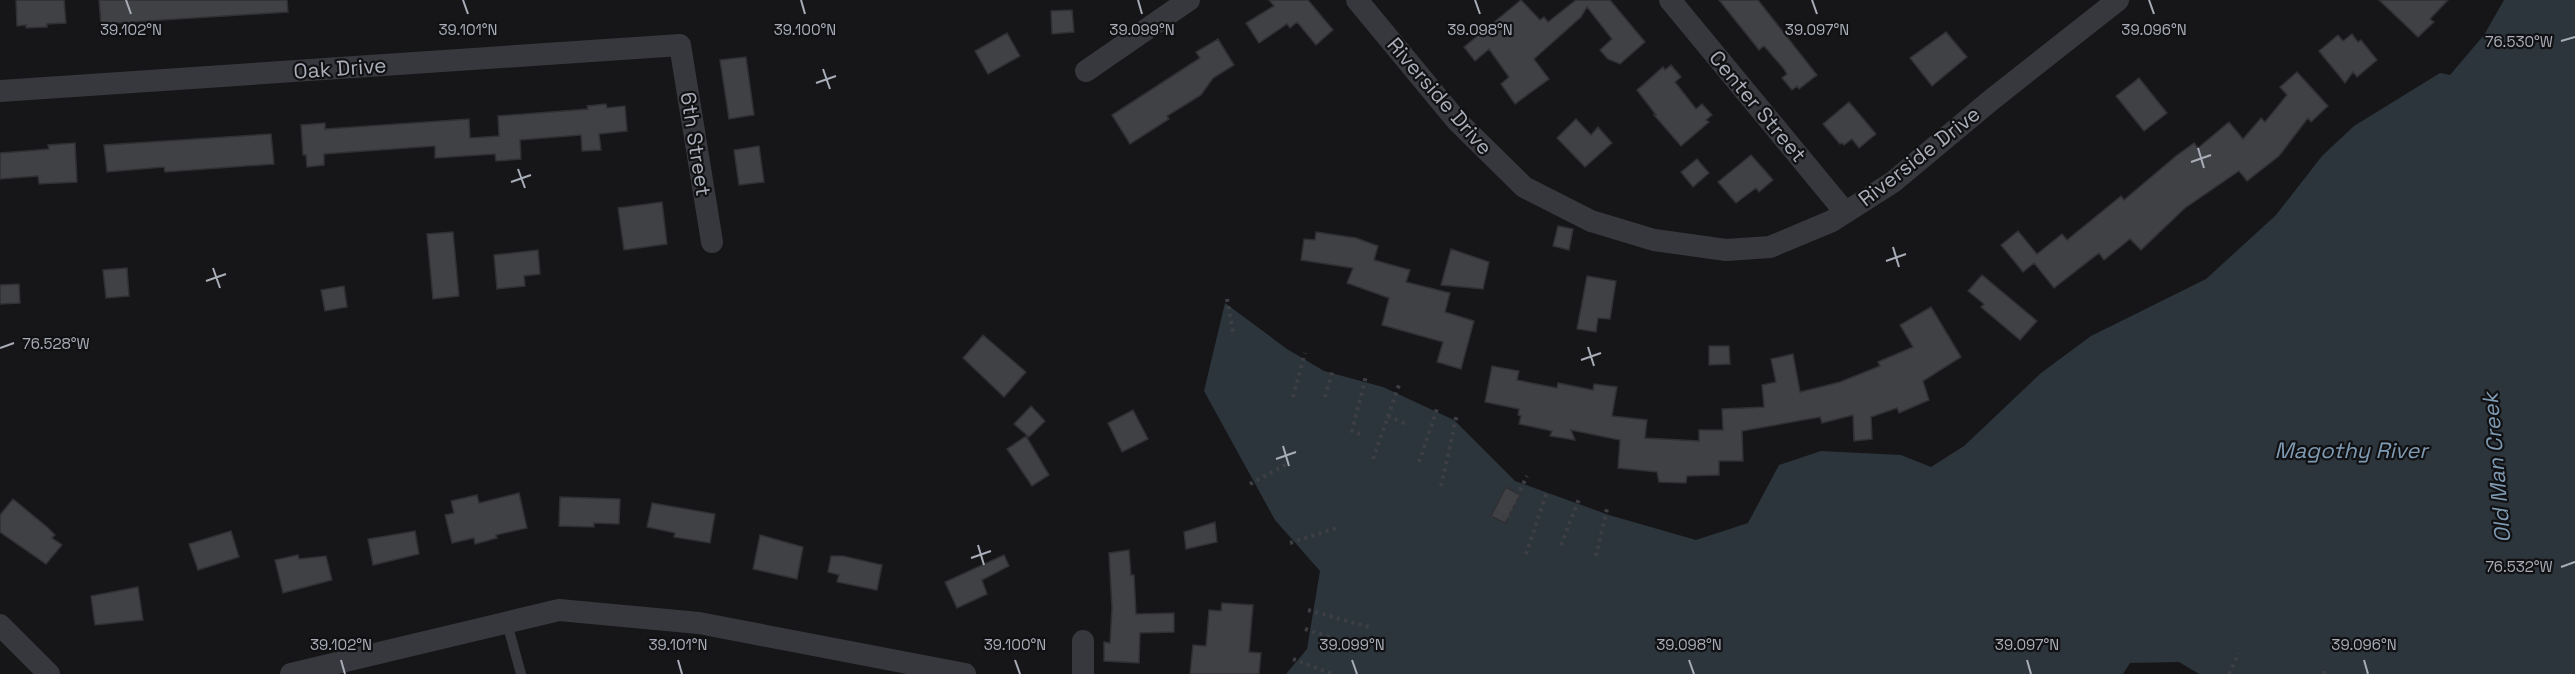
<svg xmlns="http://www.w3.org/2000/svg" width="2575" height="674" viewBox="0 0 2575 674" font-family="'Space Grotesk',sans-serif">
  <style>
    .water { fill: #2c353c }
    .building { fill: #404145; stroke: #303034; stroke-width: 1.5 }
    .lines { fill: none; stroke-linecap: round; stroke-linejoin: round }
    .path { stroke: #3d3f44; stroke-width: 4; stroke-dasharray: 3 4.5; stroke-linecap: butt }
    .service { stroke: #37383d; stroke-width: 10 }
    .minor { stroke: #37383d; stroke-width: 22 }
    .ticks { fill: none; stroke: #a8adb8; stroke-width: 2 }
    .labels { text-anchor: middle; dominant-baseline: central; stroke-width: 4.5; stroke-linejoin: round; paint-order: stroke }
    .street-label { font-size: 21px; fill: #a8adb8; stroke: #111113 }
    .water-label { font-size: 22px; font-style: italic; fill: #7f9bb3; stroke: #111113 }
    .ticks-label { font-size: 15px; text-anchor: middle; fill: #a8adb8; stroke: #111113; stroke-width: 4.5; stroke-linejoin: round; paint-order: stroke }
  </style>
  <rect width="100%" height="100%" fill="#161618"/>
  <path class="water" d="M2504 0H2575V674H2199L2179 662 2130 663 2123 674H1286L1307 649 1320 571 1275 520 1204 391 1225 303 1287 349 1324 371 1383 387 1454 420 1515 481 1609 515 1696 540 1748 523 1779 465 1821 451 1901 455 1931 467 1964 446 2041 373 2091 336 2206 279 2276 215 2322 156 2354 126 2440 73 2450 75 2484 35Z"/>
  <path class="building" d="M16 0H64L66 23 47 24V27L26 28V25L17 26Z
    M99 0H287L288 12 101 24Z
    M1269 0H1308L1333 30 1316 45 1297 22 1290 28 1287 24 1259 43 1246 23 1274 6Z
    M1521 0 1540 20 1544 17 1548 22 1576 0H1610L1645 42 1620 64 1608 59 1600 50 1612 39 1587 7 1581 17 1534 59 1549 79 1515 104 1501 84 1509 77 1489 49 1475 61 1464 47Z
    M1719 0H1758L1817 75 1799 89 1797 86 1792 90 1782 78 1787 74 1784 69 1764 46 1759 50Z
    M2379 0H2448L2430 19 2434 22 2418 37Z
    M1072 10 1074 32 1052 34 1051 11Z
    M1946 32 1967 57 1932 86 1910 58Z
    M1007 33 1020 56 988 74 975 51Z
    M2352 34 2358 42 2361 40 2377 60 2357 77 2353 72 2345 83 2319 51 2338 35 2343 41Z
    M1218 39 1234 65 1213 78 1201 95 1167 116 1169 119 1130 144 1112 115 1200 58 1196 52Z
    M746 57 754 115 729 119 720 60Z
    M1671 65 1681 77 1675 82 1696 109 1702 104 1712 115 1706 120 1709 122 1681 146 1654 115H1656L1637 90 1663 67 1665 70Z
    M2297 72 2328 106 2311 122 2308 118 2279 156 2247 181 2239 171 2185 208 2141 250 2130 239 2104 260 2099 253 2054 288 2034 263 2023 272 2001 245 2018 231 2037 254 2062 234 2067 240 2121 196 2124 200 2176 156 2194 143 2198 148 2229 122 2243 139 2261 118 2265 122 2287 95 2280 87Z
    M2139 78 2167 113 2144 131 2116 96Z
    M1849 102 1876 134 1859 148 1852 139 1844 145 1842 143 1840 144 1823 124Z
    M606 104 607 108 625 106 627 131 599 134 601 150 582 151 581 135 520 140 521 159 496 161 495 154 435 158V146L324 154V165L307 167 306 155H303L301 125 325 123V129L469 119 470 138 499 136 498 116 588 109 587 106Z
    M1576 119 1591 135 1598 127 1612 143 1585 167 1557 138Z
    M271 134 274 164 165 172 164 167 107 172 104 145Z
    M75 143 77 182 39 184 38 176 0 179V153L49 149 48 145Z
    M759 146 764 182 739 185 734 150Z
    M1751 155 1773 180 1759 192 1756 188 1736 203 1718 182Z
    M1697 159 1709 173 1693 187 1681 172Z
    M662 202 667 244 624 250 618 208Z
    M1558 226 1573 229 1569 250 1553 246Z
    M453 232 459 296 433 299 427 234Z
    M1316 232 1356 238 1378 246 1374 260 1410 270 1406 282 1450 293 1445 312 1474 321 1461 369 1437 362 1443 342 1382 325 1389 298 1347 283 1353 268 1301 260 1304 239 1315 240Z
    M1451 249 1489 262 1483 289 1441 285Z
    M538 250 540 274 524 276 525 286 497 289 494 255Z
    M127 268 129 296 106 298 103 270Z
    M1982 275 2037 321 2020 340 1981 307 1984 304 1968 291Z
    M1587 276 1616 281 1610 319 1598 318 1596 332 1577 329Z
    M19 284 20 303 0 304V285Z
    M344 286 347 307 325 311 321 290Z
    M1931 307 1961 357 1923 381 1929 400 1899 413 1897 408 1871 417 1872 439 1854 441 1853 415 1822 423 1820 417 1742 431 1743 461H1719V475L1687 476 1686 483 1659 482 1657 472 1618 468 1620 440 1571 430 1575 440 1550 436 1552 431 1519 424 1521 416 1518 415 1519 409 1485 402 1492 366 1519 371 1517 380 1557 388 1558 383 1593 390 1594 384 1617 387 1612 416 1647 420 1645 438 1699 441V430H1723L1722 409 1764 407 1762 385 1776 382 1771 359 1793 354 1800 392 1840 382 1880 366 1878 362 1913 347 1900 325Z
    M983 335 1026 372 1004 397 963 358Z
    M1709 346H1729L1730 364 1709 365Z
    M1031 406 1045 421 1029 437 1014 424Z
    M1133 410 1148 439 1122 452 1108 423Z
    M1026 436 1049 475 1032 486 1007 449Z
    M1506 487 1520 495 1505 523 1491 516Z
    M519 493 527 528 496 535 497 538 475 544 474 538 452 543 445 515 454 513 451 501 477 495 479 503Z
    M560 497 620 499 619 524 594 523V527L559 526Z
    M13 499 47 527 55 535 52 538 62 545 46 564 0 532V515Z
    M652 503 715 514 710 543 674 537 675 533 647 527Z
    M1215 522 1217 542 1186 549 1184 532Z
    M231 531 239 557 198 570 189 544Z
    M415 531 419 554 373 565 368 539Z
    M760 535 803 547 797 579 753 569Z
    M1129 550 1131 575H1134L1136 614 1174 613V632L1140 633 1139 663 1104 661V642L1110 643 1112 608 1109 553Z
    M298 555 299 559 326 556 332 580 283 593 275 560Z
    M1004 555 1009 566 982 580 987 594 957 608 945 582Z
    M831 556H843L882 565 877 590 837 582 839 575 828 572Z
    M138 587 143 620 95 625 91 596Z
    M1222 603 1253 605 1249 652 1261 653 1259 674H1190L1193 645 1206 646 1209 610 1221 611Z"/>
  <g class="lines">
    <path class="path" d="M1227 299 1233 333
      M1293 397 1305 353
      M1325 397 1333 369
      M1388 416 1406 424
      M1360 434 1352 431 1366 376
      M1373 459 1399 385
      M1419 462 1438 406
      M1250 484 1289 463
      M1441 486 1457 414
      M1495 512 1506 519 1527 476
      M1290 543 1339 527
      M1561 545 1579 499
      M1526 554 1547 492
      M1596 556 1607 509
      M1308 610 1369 627
      M1305 629 1363 648
      M1293 659 1332 674
      M2229 674 2239 653
      M2324 674 2326 667"/>
    <path class="service" d="M507 623 521 674"/>
    <path class="minor" d="M1357 0 1457 121 1524 187 1591 221 1654 240 1726 250 1770 247 1832 221 1893 182 1990 101 2118 0
      M1670 0 1845 212
      M1086 71 1189 0
      M0 91 680 45 712 242
      M0 625 49 674
      M291 674 559 610 699 623 965 674
      M1083 674V641"/>
  </g>
  <path class="ticks" d="M126 0 131 14M463 0 468 14M801 0 805 14M1138 0 1142 14M1475 0 1480 14M1812 0 1817 14M2149 0 2154 14M2561 41 2575 37M823 69 830 89M816 83 836 76M2198 148 2204 168M2191 162 2211 155M518 169 525 188M511 182 531 175M1893 247 1899 267M1886 261 1906 254M213 268 220 288M206 281 226 274M1588 347 1594 366M0 348 14 343M1581 360 1601 353M1283 446 1289 466M1276 459 1296 452M978 545 984 565M971 558 991 551M2561 567 2575 562M341 660 345 674M678 660 682 674M1015 660 1020 674M1352 660 1357 674M1689 660 1694 674M2027 660 2031 674M2364 660 2368 674"/>
  <g class="labels">
    <g class="street-label">
      <text transform="translate(340 68) rotate(-4)">Oak Drive</text>
      <text transform="translate(1440 96) rotate(49)">Riverside Drive</text>
      <text transform="translate(1758 106) rotate(50)">Center Street</text>
      <text transform="translate(696 144) rotate(81)">6th Street</text>
      <text transform="translate(1919 156) rotate(-38)">Riverside Drive</text>
    </g>
    <g class="water-label">
      <text x="2351" y="450">Magothy River</text>
      <text transform="translate(2496 468) rotate(-95)">Old Man Creek</text>
    </g>
  </g>
  <g class="ticks-label">
    <text x="131" y="35">39.102°N</text>
    <text x="468" y="35">39.101°N</text>
    <text x="805" y="35">39.100°N</text>
    <text x="1142" y="35">39.099°N</text>
    <text x="1480" y="35">39.098°N</text>
    <text x="1817" y="35">39.097°N</text>
    <text x="2154" y="35">39.096°N</text>
    <text x="2519" y="47">76.530°W</text>
    <text x="56" y="349">76.528°W</text>
    <text x="2519" y="572">76.532°W</text>
    <text x="341" y="650">39.102°N</text>
    <text x="678" y="650">39.101°N</text>
    <text x="1015" y="650">39.100°N</text>
    <text x="1352" y="650">39.099°N</text>
    <text x="1689" y="650">39.098°N</text>
    <text x="2027" y="650">39.097°N</text>
    <text x="2364" y="650">39.096°N</text>
  </g>
</svg>
